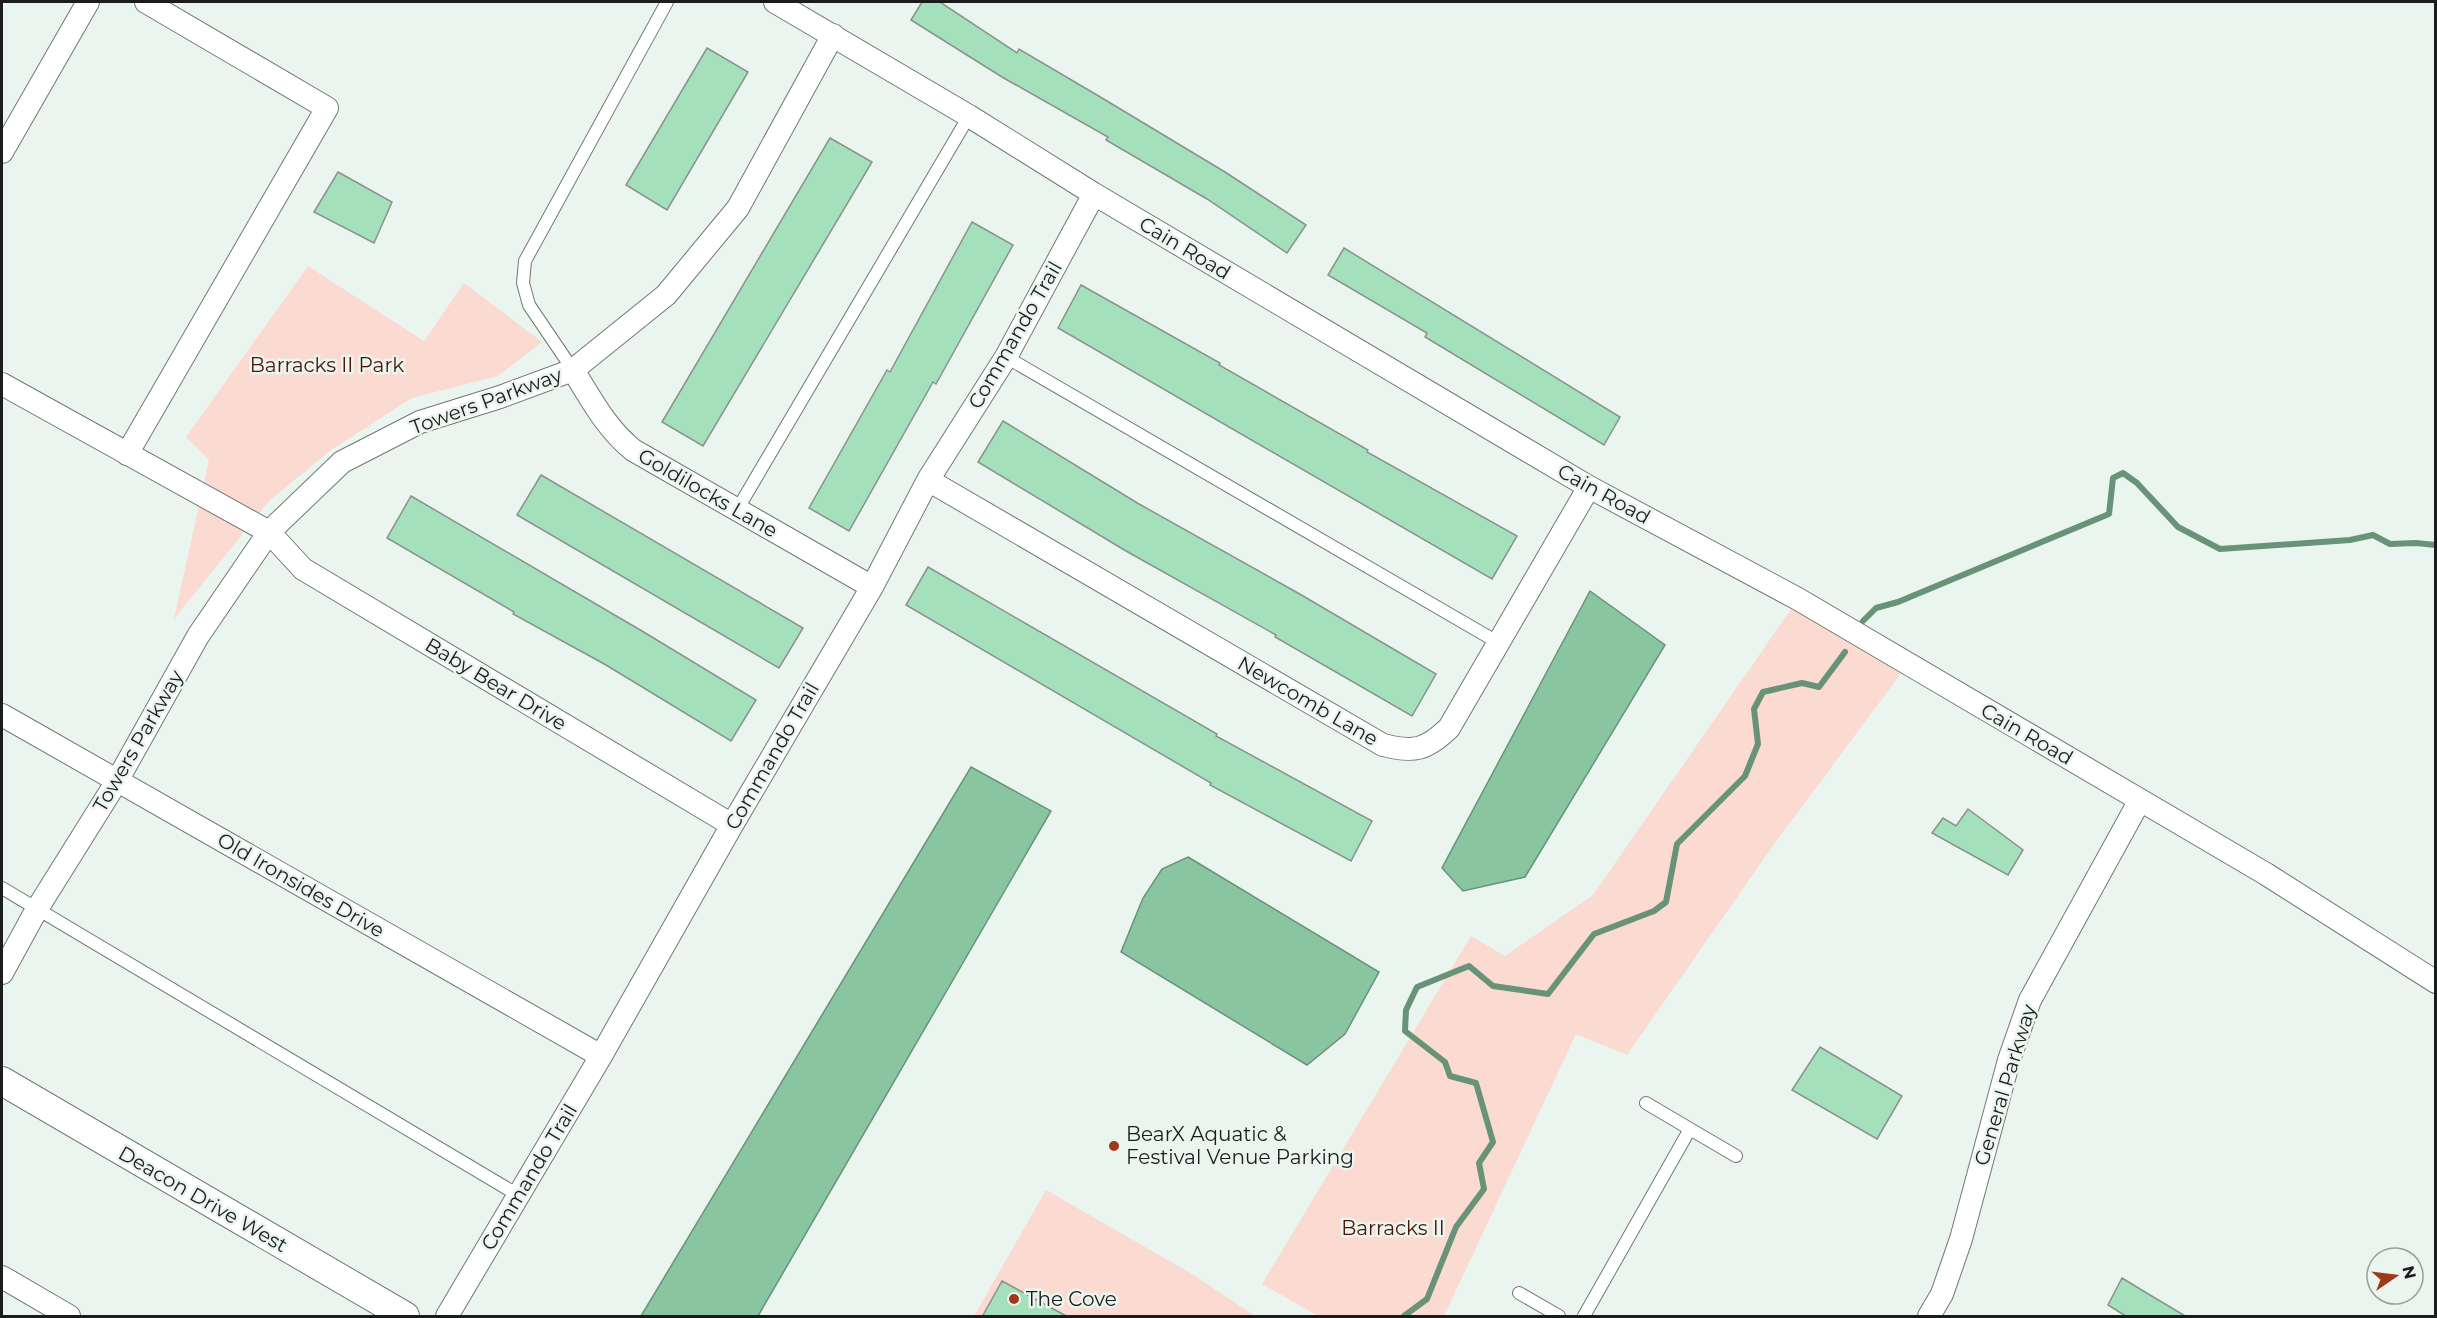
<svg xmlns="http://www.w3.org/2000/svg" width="2437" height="1318" viewBox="0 0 2437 1318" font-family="Montserrat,sans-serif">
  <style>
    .green { fill: #fadad1 }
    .water { fill: #8ac5a1; stroke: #689379; stroke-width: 1.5 }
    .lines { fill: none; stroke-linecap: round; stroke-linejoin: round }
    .stream { stroke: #689379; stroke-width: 6 }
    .building { fill: #a4e0bc; stroke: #89928c; stroke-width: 1.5 }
    .service-casing { stroke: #707973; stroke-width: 14 }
    .minor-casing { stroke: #707973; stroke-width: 24 }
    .tertiary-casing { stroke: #707973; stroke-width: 30 }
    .service { stroke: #fff; stroke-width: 12 }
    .minor { stroke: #fff; stroke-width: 22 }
    .tertiary { stroke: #fff; stroke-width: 28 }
    .poi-dot { fill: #a0381a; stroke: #ebf5ef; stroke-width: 2 }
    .labels { text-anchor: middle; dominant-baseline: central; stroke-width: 5; stroke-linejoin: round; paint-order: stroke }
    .street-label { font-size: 20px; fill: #1a1d1b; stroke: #ebf5ef }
    .park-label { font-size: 20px; fill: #4d1506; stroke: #ebf5ef }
    .poi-label { font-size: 20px; fill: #1a1d1b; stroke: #ebf5ef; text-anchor: start }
  </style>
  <rect width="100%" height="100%" fill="#ebf5ef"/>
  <path class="green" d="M308 266 424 341 464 283 542 342 498 376 412 398 331 450 269 501 174 619 209 460 186 437Z
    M1798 599 1908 664 1772 847 1627 1055 1576 1034 1444 1316H1318L1262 1284 1471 936 1505 956 1593 895Z
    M1046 1190 1192 1274 1255 1316H974Z"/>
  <path class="water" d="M1590 591 1665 645 1525 877 1463 891 1442 868Z
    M971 767 1051 811 758 1316H641Z
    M1188 857 1379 972 1345 1034 1307 1065 1121 952 1143 898 1162 869Z"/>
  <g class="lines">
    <path class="stream" d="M1863 621 1876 608 1898 602 2109 514 2113 478 2123 473 2137 483 2178 527 2220 549 2350 540 2373 535 2390 544 2416 543 2436 545
      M1404 1316 1427 1299 1456 1227 1484 1189 1479 1163 1493 1142 1476 1083 1450 1076 1445 1062 1405 1031 1406 1010 1417 987 1469 966 1493 986 1548 994 1594 934 1654 911 1666 902 1677 844 1745 776 1758 744 1754 709 1763 692 1802 683 1819 687 1845 652"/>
  </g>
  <path class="building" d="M922 2H940L1017 53 1019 49 1102 98 1225 172 1306 225 1287 253 1207 199 1106 140 1108 137 1002 77 911 20Z
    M707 48 748 72 667 210 626 185Z
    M830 138 872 162 703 446 662 422Z
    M338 172 392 202 374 243 314 212Z
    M972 222 1013 245 936 384 933 382 849 531 809 508 887 370 890 372Z
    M1344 248 1620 417 1604 445 1425 337 1427 333 1328 275Z
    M1081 285 1220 363 1219 365 1368 450 1367 452 1517 536 1492 579 1058 328Z
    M1003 421 1139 504 1298 593 1436 674 1412 716 1275 637 1276 635 1126 551 978 462Z
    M541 475 803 628 779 668 517 515Z
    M411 496 642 631 756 700 731 741 606 665 513 614 514 612 387 538Z
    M928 567 1217 734 1216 736 1372 821 1351 861 1210 785 1211 783 906 605Z
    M1968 809 2023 850 2008 875 1932 833 1943 818 1956 826Z
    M1820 1047 1902 1096 1877 1139 1792 1090Z
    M2122 1278 2145 1292 2187 1317H2127L2108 1305Z
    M1002 1281 1068 1317H982Z"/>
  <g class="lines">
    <defs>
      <path id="service" d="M1006 357 1499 643
        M573 370 529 305 523 283 525 261 667 2
        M737 510 969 116
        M2 888 518 1195
        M1690 1129 1736 1156
        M1519 1293 1559 1316
        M1584 1316 1690 1129 1646 1103"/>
      <path id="minor" d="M775 2 969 116 1094 194 1589 487 1798 599 2266 874 2436 982
        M2 152 88 2
        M573 370C591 399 606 428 633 450L872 587
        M2 384 269 532 303 569 732 825
        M127 454 327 108 146 2
        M928 480 1383 745C1414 753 1426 750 1449 728L1589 487
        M2 715 601 1056
        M2 973 37 909 117 781 198 636 269 532 342 462 420 422 500 397 573 370 666 295 738 208 833 35
        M2 1277 69 1316
        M447 1316 601 1056 732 825 872 587 928 480 1006 357 1094 194
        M1929 1316 1942 1294 1961 1239 2009 1060 2030 1000 2140 800"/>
      <path id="tertiary" d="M2 1081 405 1316"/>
    </defs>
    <use href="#service" class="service-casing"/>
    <use href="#minor" class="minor-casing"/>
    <use href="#tertiary" class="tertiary-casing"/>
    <use href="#service" class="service"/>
    <use href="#minor" class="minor"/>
    <use href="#tertiary" class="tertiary"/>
  </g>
  <g class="poi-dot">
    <circle cx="1114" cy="1146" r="6"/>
    <circle cx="1014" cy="1299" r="6"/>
  </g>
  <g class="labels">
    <g class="street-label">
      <text transform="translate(1185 248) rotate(31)">Cain Road</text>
      <text transform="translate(1015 335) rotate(-60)">Commando Trail</text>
      <text transform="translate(486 401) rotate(-20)">Towers Parkway</text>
      <text transform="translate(708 493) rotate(30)">Goldilocks Lane</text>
      <text transform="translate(1604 494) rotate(29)">Cain Road</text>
      <text transform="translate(496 684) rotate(31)">Baby Bear Drive</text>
      <text transform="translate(1308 701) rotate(30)">Newcomb Lane</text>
      <text transform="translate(2027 734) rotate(30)">Cain Road</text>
      <text transform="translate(138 741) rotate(-60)">Towers Parkway</text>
      <text transform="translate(772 756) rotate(-60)">Commando Trail</text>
      <text transform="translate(301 885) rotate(30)">Old Ironsides Drive</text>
      <text transform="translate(2005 1085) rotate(-73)">General Parkway</text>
      <text transform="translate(529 1177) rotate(-59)">Commando Trail</text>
      <text transform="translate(203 1199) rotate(30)">Deacon Drive West</text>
    </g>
    <g class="park-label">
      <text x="327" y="365">Barracks II Park</text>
      <text x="1393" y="1228">Barracks II</text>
    </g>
    <g class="poi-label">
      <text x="1126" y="1134">BearX Aquatic &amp;<tspan x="1126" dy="23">Festival Venue Parking</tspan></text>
      <text x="1026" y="1299">The Cove</text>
    </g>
  </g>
  <rect width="2437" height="1318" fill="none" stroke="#1a1d1b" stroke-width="6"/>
  <g transform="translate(2395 1276) rotate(76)"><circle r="28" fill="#ebf5ef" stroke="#979f9a" stroke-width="1.5"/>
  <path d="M0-4.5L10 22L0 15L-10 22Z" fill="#a0381a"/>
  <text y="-9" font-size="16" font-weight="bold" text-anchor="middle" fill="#1a1d1b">N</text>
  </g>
</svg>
